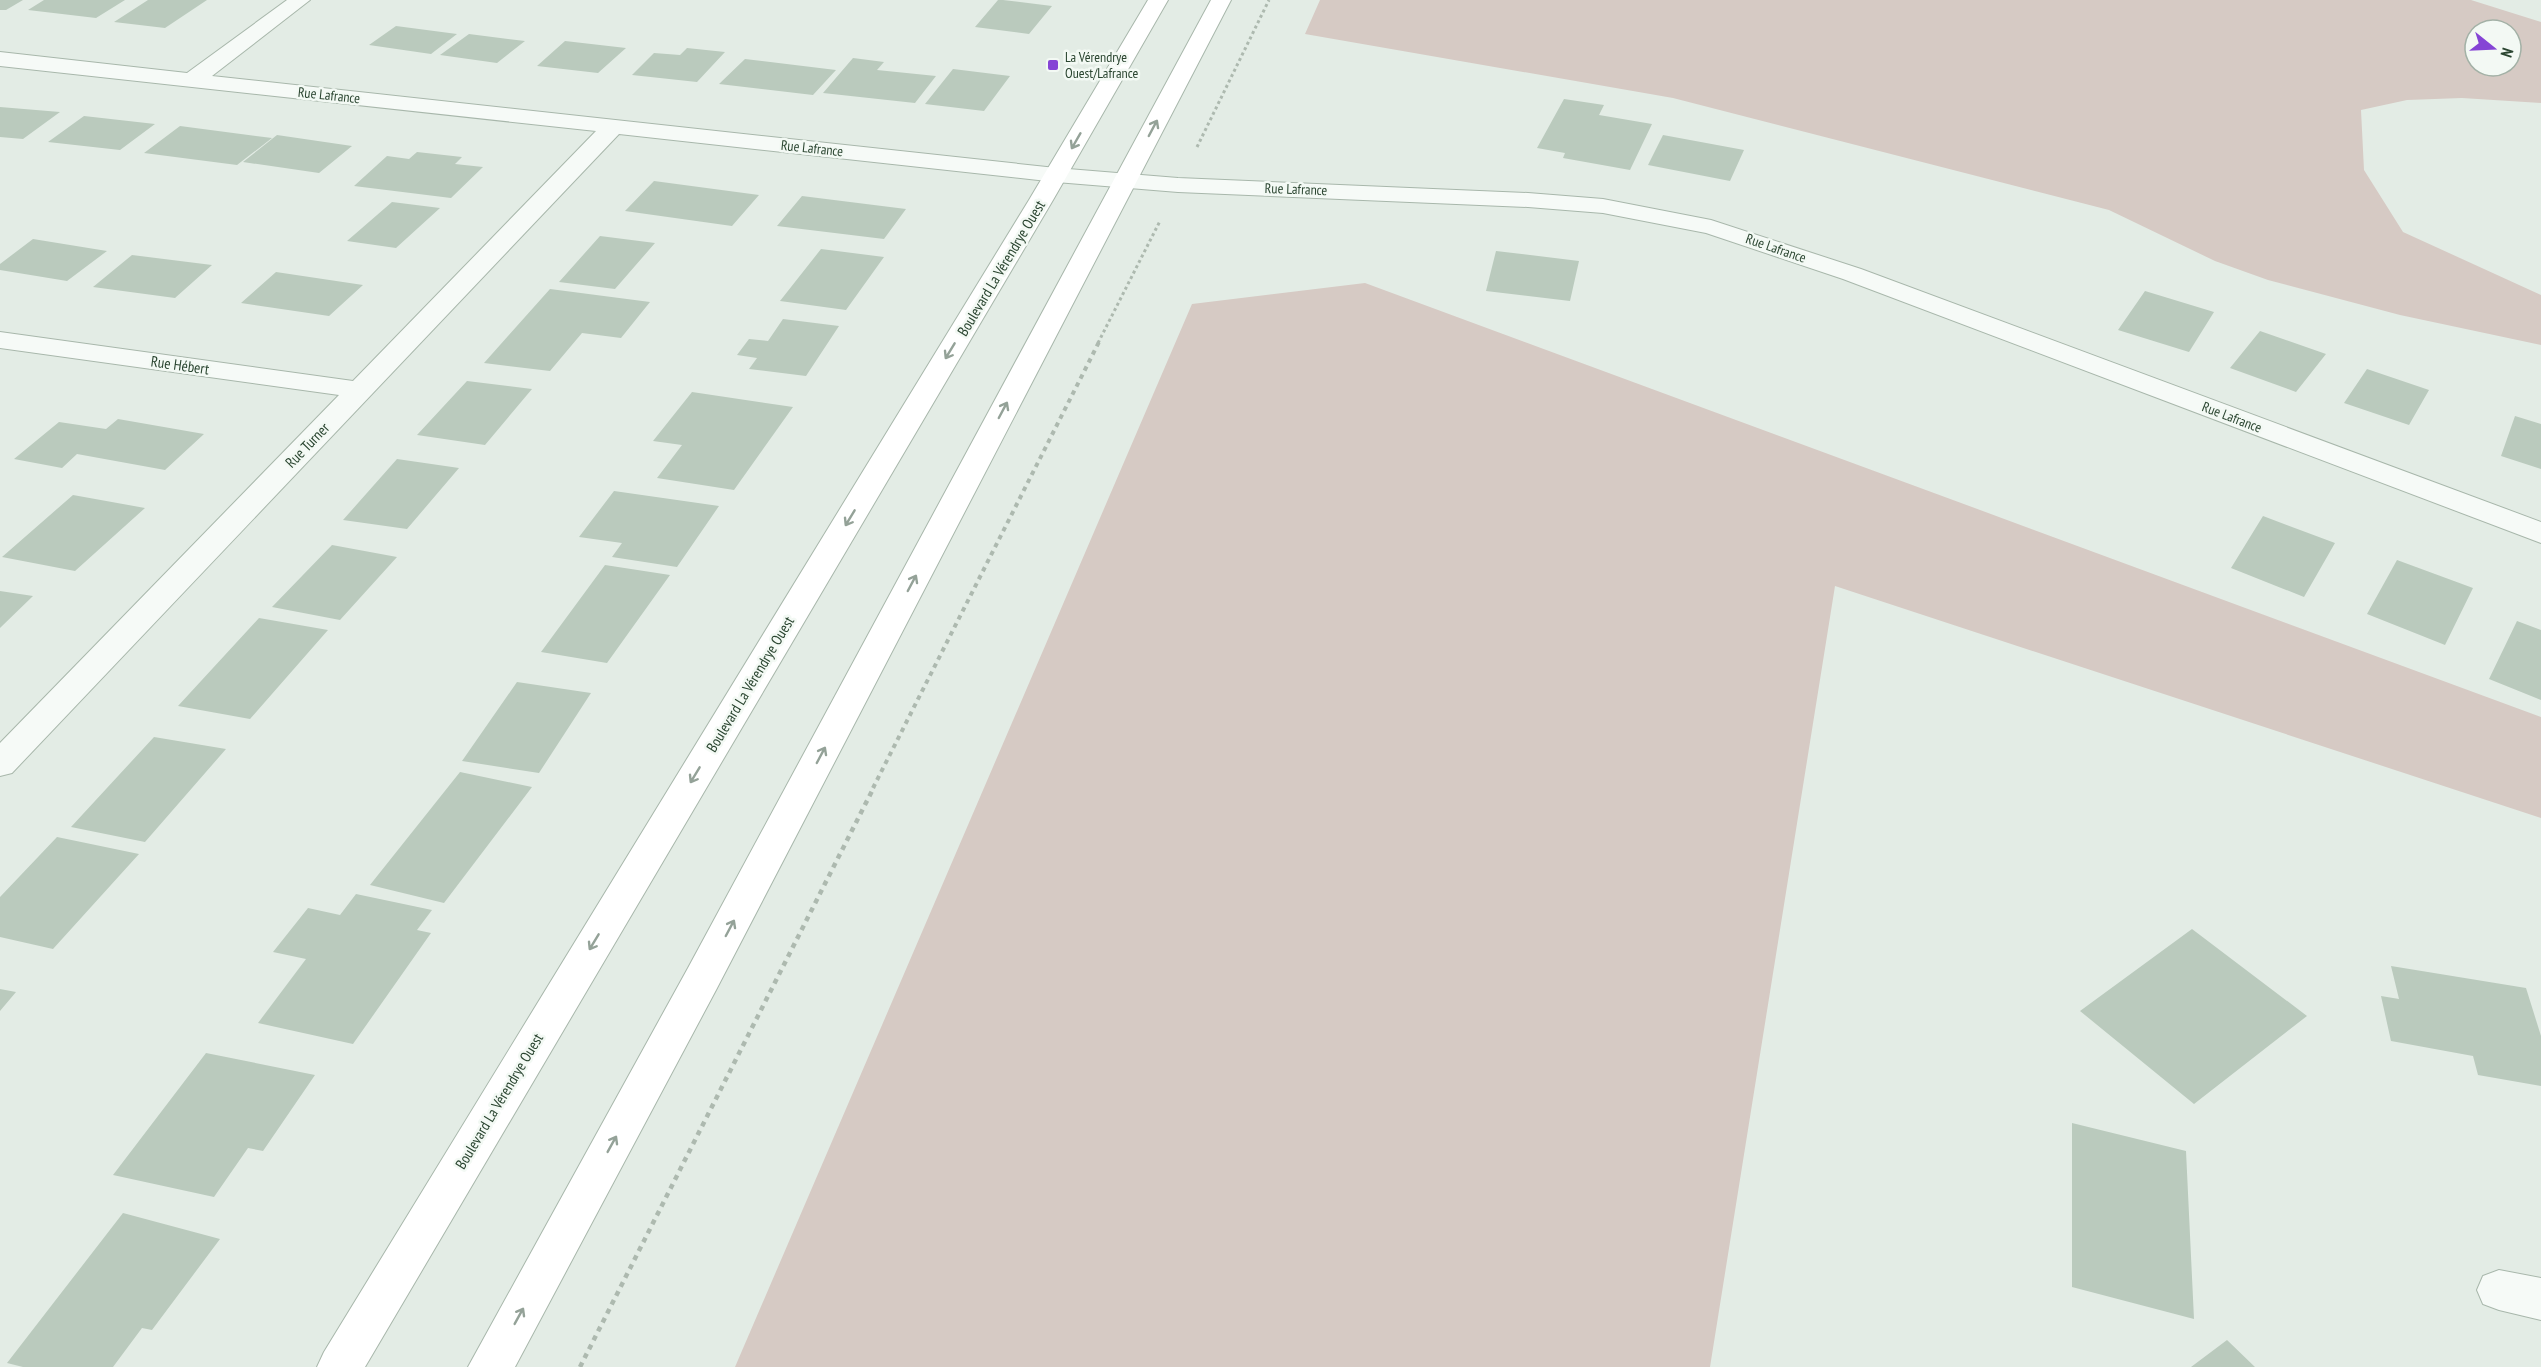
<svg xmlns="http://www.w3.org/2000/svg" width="2541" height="1367" viewBox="0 0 2541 1367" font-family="'PT Sans Narrow',sans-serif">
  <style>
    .green { fill: #d6cac4; fill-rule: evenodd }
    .building { fill: #bacabd }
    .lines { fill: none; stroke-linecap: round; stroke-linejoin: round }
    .minor-casing { stroke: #a8b7ab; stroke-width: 2 }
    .secondary-casing { stroke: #a8b7ab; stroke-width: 2 }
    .path-far2 { stroke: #adb9af; stroke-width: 3; stroke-dasharray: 3 3; stroke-linecap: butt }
    .path-far1 { stroke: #adb9af; stroke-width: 4; stroke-dasharray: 4.5 4.5; stroke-linecap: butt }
    .path { stroke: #adb9af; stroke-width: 4.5; stroke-dasharray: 5 5; stroke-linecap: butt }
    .minor { fill: #f6faf7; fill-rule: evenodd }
    .secondary { fill: #fff; fill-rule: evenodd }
    .oneway { stroke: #94a298 }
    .poi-dot { fill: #8544d5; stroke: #f3f9f4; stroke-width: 2 }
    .labels { text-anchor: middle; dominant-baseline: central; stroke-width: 5; stroke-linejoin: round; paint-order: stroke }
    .far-poi-label { font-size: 14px; fill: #2a4530; stroke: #f3f9f4; text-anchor: start }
    .far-street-label { font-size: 14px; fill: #2a4530; stroke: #f3f9f4 }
    .street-label { font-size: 15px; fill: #2a4530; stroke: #f3f9f4 }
  </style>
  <rect width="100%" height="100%" fill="#e3ece5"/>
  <path class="green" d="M1320 0H2471L2541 22V103L2462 98 2407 100 2361 110 2364 170 2403 232 2541 295V345L2400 315 2268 280 2215 261 2109 210 1673 98 1305 34ZM2475 30H2511V66H2475Z
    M1365 283 2541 717V818L1835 586 1710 1367H735L1192 304Z"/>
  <path class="building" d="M0 0H23L6 10H0Z
    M44 0H125L96 18 28 10Z
    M148 0H207L165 28 114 22Z
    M998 0H1003L1052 6 1029 34 975 27Z
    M396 26 457 34 431 54 369 45Z
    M469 34 525 41 497 63 440 55Z
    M565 41 626 48 598 73 537 66Z
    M687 48 725 52 697 82 632 75 654 53 680 55Z
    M853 58 884 62 877 70 936 76 915 103 823 93Z
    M745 59 836 70 813 95 719 84Z
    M953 69 1010 76 984 111 925 104Z
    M1564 99 1604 105 1599 115 1652 124 1630 170 1563 158 1565 153 1537 148Z
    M0 107 60 112 23 139 0 137Z
    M84 116 155 124 120 150 48 142Z
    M180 126 272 138 237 165 144 153Z
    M277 135 352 146 319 173 243 162Z
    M1663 135 1744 150 1730 181 1648 165Z
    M417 152 462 157 455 164 483 167 451 198 354 186 387 156 409 159Z
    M654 181 759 195 732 226 625 211Z
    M802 196 906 209 884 239 777 226Z
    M392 202 440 208 396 248 347 241Z
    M600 236 655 243 615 289 559 282Z
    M33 239 107 251 67 281 0 270V264Z
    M821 249 884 257 846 310 780 301Z
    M1496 251 1579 261 1570 301 1486 291Z
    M132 255 212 265 175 298 93 287Z
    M276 272 363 285 329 316 241 303Z
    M550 289 650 302 621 338 582 333 550 371 484 363Z
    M2145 291 2214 312 2189 352 2118 330Z
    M783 319 839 326 806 376 749 369 757 358 737 355 749 339 768 341Z
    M2260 331 2326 354 2296 392 2230 368Z
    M2367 369 2429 390 2409 425 2344 403Z
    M467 381 532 389 485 445 417 435Z
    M692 392 793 407 734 490 657 478 682 445 653 441Z
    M2515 416 2541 424V469L2501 456Z
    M118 419 204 434 165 470 77 454 62 468 14 459 59 422 106 429Z
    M397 459 459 468 407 529 343 520Z
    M614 491 719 506 677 567 612 557 622 543 579 537Z
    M73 495 145 508 75 571 2 557Z
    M2263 516 2335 543 2304 597 2231 568Z
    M332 545 397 557 340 620 272 607Z
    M2397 560 2473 588 2445 645 2367 614Z
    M605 565 670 575 607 663 541 652Z
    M0 591 33 596 0 628Z
    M259 618 328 630 250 719 178 706Z
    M2517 621 2541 630V700L2489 679Z
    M517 682 591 693 539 773 462 761Z
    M154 737 226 749 145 842 71 827Z
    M460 772 532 787 444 903 370 885Z
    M57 837 139 854 53 949 0 937V897Z
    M356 894 432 910 417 930 431 933 353 1044 258 1023 306 959 273 952 308 908 340 915Z
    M2192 929 2307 1016 2194 1104 2080 1011Z
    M2391 966 2526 988 2541 1036V1086L2478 1075 2473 1056 2391 1041 2381 996 2399 999Z
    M0 989 16 992 0 1011Z
    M206 1053 315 1075 263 1151 248 1148 214 1197 113 1175Z
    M2072 1123 2186 1151 2194 1319 2072 1287Z
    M123 1213 220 1239 152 1330 142 1328 113 1367H23L7 1363Z
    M2227 1340 2255 1367H2191Z"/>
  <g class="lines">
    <defs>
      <path id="minor" d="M287 0H310L212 76 1056 168 1178 178 1528 193 1603 199 1711 220 1861 269 2541 522V543L1843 279 1706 233 1603 213 1528 207 1178 192 1056 182 619 134 12 773 0 776V743L339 395 0 348V332L353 381 596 131 0 66V52L187 73Z
        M2499 1270 2541 1278V1320L2499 1310 2483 1304 2477 1290 2483 1276Z"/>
      <path id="secondary" d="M1148 0H1168L1053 200 365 1367H317L324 1352 1029 200Z
        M1211 0H1231L716 990 515 1367H468L688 968Z"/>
    </defs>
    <use href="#minor" class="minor-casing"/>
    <use href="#secondary" class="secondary-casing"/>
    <path class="path-far2" d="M1197 147 1269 0
      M1098 343 1160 221"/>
    <path class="path-far1" d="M873 788 1099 342"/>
    <path class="path" d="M580 1367 874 787"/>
    <use href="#minor" class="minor"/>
    <use href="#secondary" class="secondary"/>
  </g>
  <defs><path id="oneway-shaft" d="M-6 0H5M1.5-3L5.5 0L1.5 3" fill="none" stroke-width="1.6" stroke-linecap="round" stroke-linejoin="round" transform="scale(1.5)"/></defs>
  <g class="oneway">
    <use href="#oneway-shaft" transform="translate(1153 128) rotate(-62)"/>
    <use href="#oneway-shaft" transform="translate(1076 141) rotate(120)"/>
    <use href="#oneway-shaft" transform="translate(950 351) rotate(121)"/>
    <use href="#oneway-shaft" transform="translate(1003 410) rotate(-62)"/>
    <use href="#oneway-shaft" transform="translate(850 518) rotate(121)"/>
    <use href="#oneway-shaft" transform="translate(912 583) rotate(-62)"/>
    <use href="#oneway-shaft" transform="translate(821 755) rotate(-62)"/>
    <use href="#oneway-shaft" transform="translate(695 775) rotate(121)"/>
    <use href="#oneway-shaft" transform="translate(730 928) rotate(-62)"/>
    <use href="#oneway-shaft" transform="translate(594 942) rotate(121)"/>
    <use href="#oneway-shaft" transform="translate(612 1144) rotate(-61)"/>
    <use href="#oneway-shaft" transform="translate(519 1316) rotate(-61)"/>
  </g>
  <rect class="poi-dot" x="1047" y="59" width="12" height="12" rx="3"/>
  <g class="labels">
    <g class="far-poi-label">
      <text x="1065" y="57">La Vérendrye<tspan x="1065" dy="16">Ouest/Lafrance</tspan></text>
    </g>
    <g class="far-street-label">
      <text transform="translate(329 95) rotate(6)">Rue Lafrance</text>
      <text transform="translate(812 148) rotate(6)">Rue Lafrance</text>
      <text transform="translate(1296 189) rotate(2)">Rue Lafrance</text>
      <text transform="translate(1776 248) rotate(19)">Rue Lafrance</text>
      <text transform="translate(2232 417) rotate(21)">Rue Lafrance</text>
    </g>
    <g class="street-label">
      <text transform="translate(1001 268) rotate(-59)">Boulevard La Vérendrye Ouest</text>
      <text transform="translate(180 365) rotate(8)">Rue Hébert</text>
      <text transform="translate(307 445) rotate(-46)">Rue Turner</text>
      <text transform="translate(750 684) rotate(-59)">Boulevard La Vérendrye Ouest</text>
      <text transform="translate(499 1101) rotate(-59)">Boulevard La Vérendrye Ouest</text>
    </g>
  </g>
  <g transform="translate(2493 48) rotate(108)"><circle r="28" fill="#f3f9f4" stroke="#a3b1a6" stroke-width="1.5"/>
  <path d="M0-4.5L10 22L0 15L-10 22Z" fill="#8544d5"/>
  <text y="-9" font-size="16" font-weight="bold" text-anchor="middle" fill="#2a4530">N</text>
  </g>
</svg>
